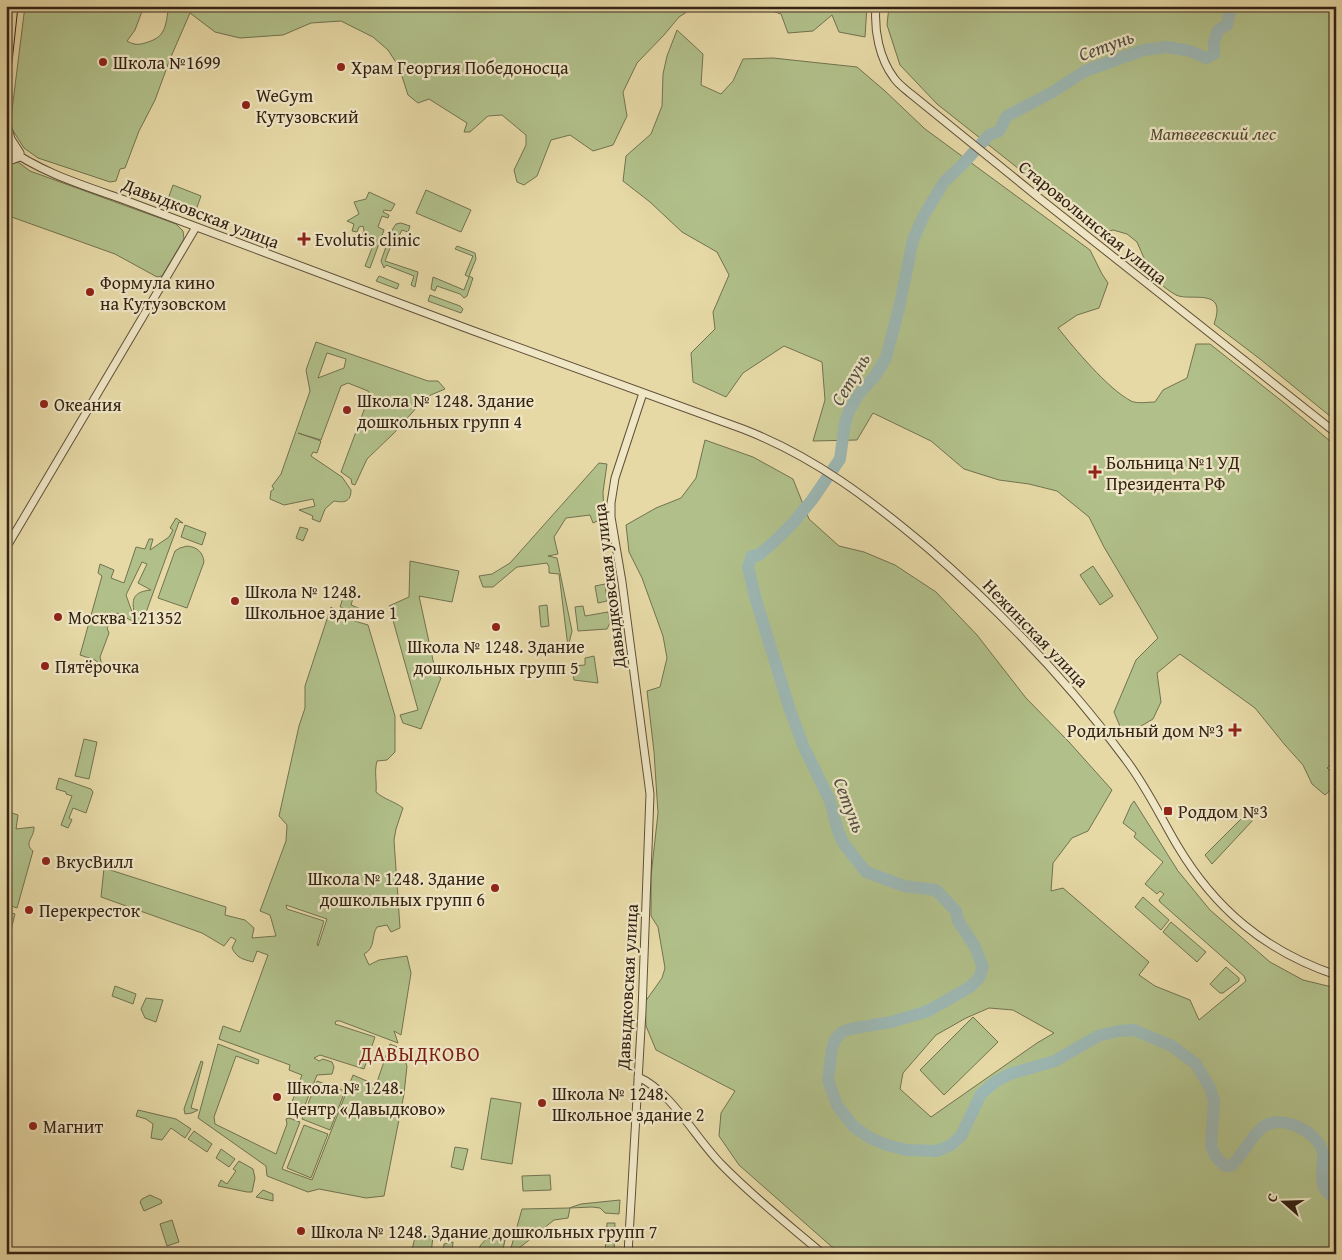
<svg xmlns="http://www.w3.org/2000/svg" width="1342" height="1260" viewBox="0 0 1342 1260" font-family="'Gentium Book Plus',serif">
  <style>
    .green { fill: #b1c08a; stroke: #727250; fill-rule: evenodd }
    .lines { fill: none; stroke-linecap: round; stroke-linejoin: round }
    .river { stroke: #9cb7b3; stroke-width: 12 }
    .minor-casing { stroke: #605039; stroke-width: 9 }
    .major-casing { stroke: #342315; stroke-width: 11 }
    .minor { stroke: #efe6c5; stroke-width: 7 }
    .major { stroke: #e6d9a6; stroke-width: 9 }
    .poi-dot { fill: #8f2418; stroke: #efe6c5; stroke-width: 2 }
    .labels { text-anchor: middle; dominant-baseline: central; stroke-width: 4.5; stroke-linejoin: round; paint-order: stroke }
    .poi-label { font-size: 18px; fill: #342315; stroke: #efe6c5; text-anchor: start }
    .park-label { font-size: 18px; font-style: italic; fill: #534a32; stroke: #efe6c5 }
    .street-label { font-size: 18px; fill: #342315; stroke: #efe6c5 }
    .water-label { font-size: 19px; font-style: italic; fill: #534f44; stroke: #efe6c5 }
    .quarter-label { font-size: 20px; letter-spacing: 1px; fill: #7a1f14; stroke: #efe6c5 }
  </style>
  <rect width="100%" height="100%" fill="#e6d9a6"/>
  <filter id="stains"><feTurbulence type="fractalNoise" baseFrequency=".004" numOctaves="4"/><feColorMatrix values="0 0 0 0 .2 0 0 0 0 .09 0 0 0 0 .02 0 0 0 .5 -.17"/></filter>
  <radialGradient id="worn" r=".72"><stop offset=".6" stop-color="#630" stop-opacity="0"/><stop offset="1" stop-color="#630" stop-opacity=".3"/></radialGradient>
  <path class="green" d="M25 6H144L135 30 127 41C134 45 138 45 145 43 167 37 165 26 169 6H696L679 17 664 35 637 63 623 92 627 116 613 145 593 151 570 135 551 140 537 176 524 185 517 182 514 170 526 145V135L502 115 488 116 470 132H464L467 123 429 99 418 103 408 95 399 67 388 50 373 37 341 21 311 23 283 35 240 38 215 32 190 13 170 59 155 100 139 131 125 168 120 169 116 181 110 182 38 158 24 148 10 126Z
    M762 6H867L865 37 839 32 832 15 813 31 788 33 781 14 763 8Z
    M889 6H1336V421L1260 359 1214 324C1228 286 1190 302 1176 295 1165 289 1154 278 1145 270L1144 258 1137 242 1127 234 1113 230 1101 234 937 104 900 65 887 25Z
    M677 30 703 54 701 85 721 94 733 81 743 59 773 58 857 67 885 91 925 129 1090 250 1102 274 1108 283 1099 308 1077 315 1058 328C1074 348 1108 389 1131 401 1137 404 1148 402 1155 402L1163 390 1187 378 1196 344H1210L1283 402 1336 446V760L1327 768 1336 776V785L1325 795 1312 784 1303 765 1285 745 1255 708 1180 654 1157 673 1161 702 1153 719 1124 736 1114 712 1136 660 1158 638 1104 547 1089 517 1057 491 1029 484 999 480 964 469 931 441 873 413 857 440 813 441 825 400 822 362 784 346 743 373 726 397 693 382 691 353 715 329 713 312 729 275 717 252 682 232 650 202 623 181 626 156 651 134 662 106 663 74 667 56Z
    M11 162H18L30 171 176 224 183 231 184 239 162 276 157 277 115 254 6 215V164Z
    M173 185 201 196 196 210 168 199Z
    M426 190 471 210 461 232 416 213Z
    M369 192 395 204 391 211 384 210 383 212 389 215 388 218 382 216 378 227 384 230 370 268 365 266 374 243 361 239 364 230 363 226 359 227 357 232 352 231 354 224 347 221 359 214 354 202 366 199Z
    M401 223 410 226 408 232 402 230 399 236 395 235 385 261 418 272 415 287 411 285 414 276 386 265 384 268 381 261 392 230 396 224Z
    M457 246 475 253 476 259 469 276 473 278 467 296 464 298 460 294 437 286 435 291 431 289 433 277 464 290 469 277 465 275 473 256 455 249Z
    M379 276 399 284 397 289 376 281Z
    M430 295 460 306 463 309 461 313 428 301Z
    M316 342 428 381H438L445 389 426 397 394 433 367 459 355 485 352 484 351 479 341 472 370 394 368 391 348 383 341 386 321 440 298 433 321 441 317 453 313 452 311 456 342 477 351 490C351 502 344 503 334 501L325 509 320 522 312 519 313 516 299 510 315 506 313 499 284 505 270 499 271 491 274 489 272 486 281 474 310 391 306 370ZM327 353 346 359 344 368 318 378Z
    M705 440 753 457 793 479 809 519 839 546 864 552 895 565 936 592 977 635 1026 698 1069 742 1112 790 1088 831 1072 838 1053 863 1051 891 1063 888 1149 962 1139 975 1155 986 1190 1000 1199 1020 1246 981 1244 976 1160 902 1159 900 1164 894 1160 891 1157 894 1145 884 1163 862 1134 837 1136 833 1123 823 1131 805 1134 801 1178 871 1210 910 1270 962 1303 980 1336 988V1254H840L739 1165 719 1136 721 1113 735 1091 656 1050 646 1026 645 1002 662 978 665 968 658 927 651 916V876L658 813 654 752 647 691 660 687 667 658 663 636 642 578 629 552 626 525 656 508 681 498 696 478ZM989 1008 1013 1010 1054 1033 1037 1043 931 1117 900 1089 903 1073 936 1035 966 1018Z
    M599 463 607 464 603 492 604 518 593 523 590 515 566 518 554 537 558 554 548 556 557 558 572 631 568 647 559 574 549 573V567L547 563 517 567 493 587H483L479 576 492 574 510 563Z
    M176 518 183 523 179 522 141 626 140 623 137 622C132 605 128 592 151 590L138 583 147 564 142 562 126 595 136 623 117 613 107 628 109 633 100 657 102 666 95 660 80 655 102 576 98 573 100 564 114 570 111 578 124 583 136 547 145 549 149 539H153L150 550 169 537 173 530 170 528Z
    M185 525 206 533 202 545 181 537Z
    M300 527 308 529 303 541 296 538Z
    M187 546C197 547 203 552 204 562L187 608 158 598 175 551 180 548Z
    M410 561 459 571 452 602 419 596 436 674 441 678 421 729 403 723 400 715 418 710 389 606 409 597Z
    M1093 566 1113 596 1100 605 1080 575Z
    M605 584 607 601 598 603 595 586Z
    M345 592 354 595 351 605 361 609 358 618 347 615 349 610 340 607Z
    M547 605 549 626 541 627 539 606Z
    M583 606 585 616 608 612 610 623 607 629 578 631 575 607Z
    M331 607 348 619 368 625 395 716V752L387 760 377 761C374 772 377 781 376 792 385 800 394 801 403 808L396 829 394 840 400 928 391 932 387 925 377 927C371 936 376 948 364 954L369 965 379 960 407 956 411 973 401 1035 394 1031 398 1043 340 1021H336L335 1024 375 1037 364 1069 320 1055 314 1058 319 1061 323 1059 332 1062 334 1067 332 1074 317 1075 301 1115 289 1110 302 1075 289 1070 290 1065 219 1039 223 1026 240 1032 268 955 257 951 253 962C242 959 237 958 232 948L236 940 231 937 224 946 202 933 101 897 104 868 226 907 225 915 245 920 254 928 252 938 276 936 270 915 260 911 286 841 287 825 279 816 299 726 305 708V686ZM286 905 327 919 318 946 317 944 324 921 287 909Z
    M594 656 598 683 574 680 572 666 585 665V658Z
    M84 739 97 742 89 779 75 776Z
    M59 778 91 789 93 792 86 813 73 808 69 818 72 820 68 828 61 825 72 796 66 794V792L56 789Z
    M6 811 18 815 16 829 34 827C35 837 23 843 33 851L17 908 6 904V847L11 848 6 845Z
    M1246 814 1253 820 1212 864 1205 855Z
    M1143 897 1169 920 1161 930 1135 907Z
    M6 911 15 914 7 946 6 945Z
    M1171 922 1206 952 1197 962 1163 932Z
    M1226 967 1239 978V981L1223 993H1220L1210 984Z
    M115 986 136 994 133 1004 112 996Z
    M146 998 163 1000 156 1022 145 1018 141 1009Z
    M973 1017 998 1042 944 1095 920 1070Z
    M218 1044 259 1060 258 1064 236 1056 214 1117 215 1124 276 1154 287 1124 286 1119 289 1118 300 1122 282 1169 312 1180 353 1075 376 1085 390 1044 400 1048 407 1066 404 1094 384 1196 366 1198 319 1189 308 1192 267 1176 266 1166 198 1118Z
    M201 1061 203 1062 191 1108 198 1110 192 1113 185 1114 184 1109Z
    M317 1081 345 1091 330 1130 302 1119Z
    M491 1098 521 1103 512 1164 481 1159Z
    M138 1110 176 1119 191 1129 185 1138 171 1128 162 1140 151 1138 153 1124 146 1119 136 1116Z
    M304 1125 328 1134 311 1178 287 1168Z
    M194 1131 212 1144 207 1152 188 1139Z
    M455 1147 468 1149 463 1170 451 1167Z
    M221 1149 235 1159 229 1167 216 1158Z
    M239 1161 253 1169 255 1178 252 1192H247L218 1186 221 1180 227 1184 236 1171 233 1169Z
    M550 1175 551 1190 523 1191 522 1176Z
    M263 1190 273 1194V1201L256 1197Z
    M150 1195 161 1200 162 1203 144 1211 140 1202 142 1199Z
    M620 1200 619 1214 605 1213 600 1208 592 1207 570 1208 568 1218 554 1220 518 1249 511 1248 522 1209 569 1208 581 1204Z
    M172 1220 179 1242 167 1246 160 1224Z
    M607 1223H615L614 1254H605Z
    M433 1236 431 1254H411L415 1237Z
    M487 1238 505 1240 502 1254H479L480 1246Z
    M453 1242 452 1254H439L443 1251 444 1244Z"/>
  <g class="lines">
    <path class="river" d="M1233 6 1230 10 1227 25 1218 30 1214 42V54L1206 58 1190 51 1167 47 1144 50 1085 71 1051 93 1007 116 999 131 989 135 963 164 944 182 924 215 913 240 900 304 886 358 875 376 858 395 849 411 845 423 840 459 812 500 793 523 776 540 759 555 752 556 748 567 756 600 790 710 803 745 830 801 838 831 844 844 866 872 904 886 936 890 956 911 958 921 974 945 983 967 979 978 970 987 928 1011 891 1022 850 1029 842 1032 835 1040 832 1049 828 1080 837 1105 853 1126 870 1138 887 1145 906 1150 937 1151 951 1145 961 1136 981 1094 995 1082 1010 1074 1055 1061 1098 1036 1118 1031 1134 1030 1172 1046 1196 1064 1210 1088 1214 1101 1211 1146 1216 1157 1225 1166H1231C1243 1155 1250 1137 1263 1127 1281 1113 1319 1132 1323 1153 1324 1163 1320 1175 1323 1184 1325 1192 1330 1195 1336 1198"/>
    <defs>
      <path id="minor" d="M876 6C874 30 879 58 894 78 898 84 905 89 911 94L1038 197 1336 433
        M6 121 11 139 20 153
        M6 147C40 172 82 185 122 199L471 330 743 429C815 457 871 500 929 549 1001 612 1069 682 1126 760 1146 786 1160 816 1177 845 1215 909 1265 951 1336 975
        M6 162 20 157
        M6 548 196 227
        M638 1077C671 1091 696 1139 722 1165 753 1197 789 1225 823 1254
        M628 1254 642 1011 650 794 622 582 611 517V503L615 478 643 393"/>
      <path id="major" d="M6 71 13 6"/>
    </defs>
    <use href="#minor" class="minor-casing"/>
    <use href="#major" class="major-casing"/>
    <use href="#minor" class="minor"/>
    <use href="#major" class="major"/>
  </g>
  <g class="poi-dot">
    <circle cx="103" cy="62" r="5"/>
    <circle cx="341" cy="67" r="5"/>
    <circle cx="246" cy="105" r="5"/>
    <path d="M301.5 231.5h5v5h5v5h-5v5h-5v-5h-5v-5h5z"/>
    <circle cx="90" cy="292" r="5"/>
    <circle cx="44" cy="404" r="5"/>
    <circle cx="347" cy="410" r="5"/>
    <path d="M1092.5 464.5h5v5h5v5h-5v5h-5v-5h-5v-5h5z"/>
    <circle cx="235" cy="601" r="5"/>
    <circle cx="58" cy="617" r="5"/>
    <circle cx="496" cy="627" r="5"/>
    <circle cx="45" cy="666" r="5"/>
    <path d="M1232.5 722.5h5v5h5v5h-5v5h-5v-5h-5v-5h5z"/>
    <rect x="1163" y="806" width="10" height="10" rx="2.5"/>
    <circle cx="46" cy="861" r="5"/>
    <circle cx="495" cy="888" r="5"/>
    <circle cx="29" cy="910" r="5"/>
    <circle cx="277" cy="1097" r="5"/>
    <circle cx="542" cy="1103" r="5"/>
    <circle cx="33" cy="1126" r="5"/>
    <circle cx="301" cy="1231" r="5"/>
  </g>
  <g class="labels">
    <g class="poi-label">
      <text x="113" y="62">Школа №1699</text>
      <text x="351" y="67">Храм Георгия Победоносца</text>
      <text x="256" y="95">WeGym<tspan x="256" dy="21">Кутузовский</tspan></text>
      <text x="315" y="239">Evolutis clinic</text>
      <text x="100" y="282">Формула кино<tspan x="100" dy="21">на Кутузовском</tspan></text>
      <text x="357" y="400">Школа № 1248. Здание<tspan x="357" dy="21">дошкольных групп 4</tspan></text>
      <text x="54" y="404">Океания</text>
      <text x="1106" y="462">Больница №1 УД<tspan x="1106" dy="21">Президента РФ</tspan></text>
      <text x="245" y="591">Школа № 1248.<tspan x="245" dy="21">Школьное здание 1</tspan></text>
      <text x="68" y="617">Москва 121352</text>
      <text x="496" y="646" text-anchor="middle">Школа № 1248. Здание<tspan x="496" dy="21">дошкольных групп 5</tspan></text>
      <text x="55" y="666">Пятёрочка</text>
      <text x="1224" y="730" text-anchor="end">Родильный дом №3</text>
      <text x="1178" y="811">Роддом №3</text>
      <text x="56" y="861">ВкусВилл</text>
      <text x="485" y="878" text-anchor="end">Школа № 1248. Здание<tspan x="485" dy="21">дошкольных групп 6</tspan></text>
      <text x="39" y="910">Перекресток</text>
      <text x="287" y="1087">Школа № 1248.<tspan x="287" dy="21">Центр «Давыдково»</tspan></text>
      <text x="552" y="1093">Школа № 1248.<tspan x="552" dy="21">Школьное здание 2</tspan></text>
      <text x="43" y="1126">Магнит</text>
      <text x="311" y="1231">Школа № 1248. Здание дошкольных групп 7</text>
    </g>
    <g class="park-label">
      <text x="1213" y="133">Матвеевский лес</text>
    </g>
    <g class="street-label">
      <text transform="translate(201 213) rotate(21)">Давыдковская улица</text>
      <text transform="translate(1093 222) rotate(39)">Староволынская улица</text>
      <text transform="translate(609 586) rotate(-97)">Давыдковская улица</text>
      <text transform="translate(1036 633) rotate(46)">Нежинская улица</text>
      <text transform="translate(627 987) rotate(-87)">Давыдковская улица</text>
    </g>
    <g class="water-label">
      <text transform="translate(1106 45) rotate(-20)">Сетунь</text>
      <text transform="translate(850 379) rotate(-59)">Сетунь</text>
      <text transform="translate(850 805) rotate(69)">Сетунь</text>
    </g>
    <g class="quarter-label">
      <text x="420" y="1053">ДАВЫДКОВО</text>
    </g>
  </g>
  <rect width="1342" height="1260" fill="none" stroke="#e6d9a6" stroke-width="25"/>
  <rect x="8" y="8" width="1327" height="1245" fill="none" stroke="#342315" stroke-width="2.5"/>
  <rect x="12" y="12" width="1317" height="1235" fill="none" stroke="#342315"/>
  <g transform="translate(1284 1202) rotate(290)" stroke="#efe6c5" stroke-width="4" paint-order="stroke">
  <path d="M0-4L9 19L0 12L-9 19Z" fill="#342315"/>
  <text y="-8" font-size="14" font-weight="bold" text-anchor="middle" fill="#342315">С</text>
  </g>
  <rect width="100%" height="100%" filter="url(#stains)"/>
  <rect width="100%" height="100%" fill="url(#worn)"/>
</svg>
